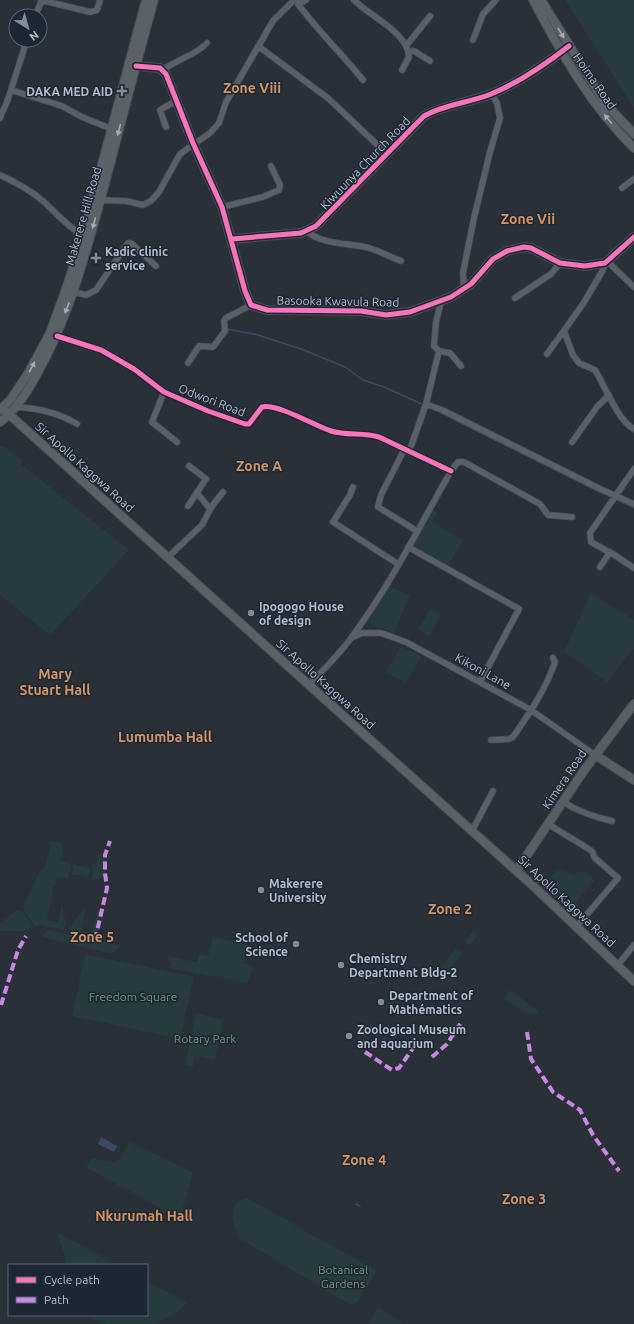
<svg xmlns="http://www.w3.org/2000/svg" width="634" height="1324" viewBox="0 0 634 1324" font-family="Ubuntu,sans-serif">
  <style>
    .green { fill: #273a3e }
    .water { fill: #384963 }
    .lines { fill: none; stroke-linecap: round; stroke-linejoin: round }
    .stream { stroke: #384963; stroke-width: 1.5 }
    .street-casing { stroke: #484c53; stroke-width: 7 }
    .secondary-casing { stroke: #484c53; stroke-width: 10 }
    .primary-casing { stroke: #484c55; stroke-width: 10 }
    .street { stroke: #5a5e66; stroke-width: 5.5 }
    .secondary { stroke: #595d64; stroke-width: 8 }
    .primary { stroke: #5c6168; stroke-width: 8 }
    .quiet { stroke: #c787e3; stroke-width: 4; stroke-dasharray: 8 4; stroke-linecap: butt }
    .cycleway-casing { stroke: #1d2633; stroke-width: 8 }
    .cycleway { stroke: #fb73b8; stroke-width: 5 }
    .oneway { fill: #a2aab6 }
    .poi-dot { fill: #848b96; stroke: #1d2633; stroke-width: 1.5 }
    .labels { text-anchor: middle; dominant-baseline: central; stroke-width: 3; stroke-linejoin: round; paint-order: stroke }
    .street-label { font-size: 12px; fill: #b4bcc9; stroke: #1d2633 }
    .poi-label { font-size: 12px; font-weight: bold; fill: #b4bcc9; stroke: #1d2633; text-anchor: start }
    .park-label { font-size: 12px; fill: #6b9a76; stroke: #1d2633 }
    .quarter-label { font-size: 14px; font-weight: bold; fill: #d59563; stroke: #1d2633 }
  </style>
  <rect width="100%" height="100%" fill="#2a3038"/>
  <path class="green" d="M565 0H634V108Z
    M3 446 23 461 21 464 129 550 50 635 0 595V447Z
    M433 510 437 512 432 522 463 540 448 566 412 545Z
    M389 586 410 595 394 633 367 623Z
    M591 593 634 620V648L607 682 564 652Z
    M430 609 441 615 430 636 418 630Z
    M401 646 421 657 406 683 386 672Z
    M51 841 61 842 63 847 61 862 71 864 68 879 57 877 56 886H54L47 920 58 923 62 904 66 925 64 930 40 925 35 926 24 911 23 906 40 871 46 866Z
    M98 854 105 855V876L95 880 91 879 93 871 92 865 97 862Z
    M73 864 91 869 87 878 81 875H72Z
    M557 869 574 875 581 870 595 880 570 910 543 887Z
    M84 907H86L81 930 91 933 98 910 103 907 96 937 70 931 71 926Z
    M17 910 22 911 33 927 25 931H0V922Z
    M48 930 121 946 112 954 41 937Z
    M473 931 478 935 470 946 465 942Z
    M213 937 248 945 243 963 253 966 248 983 169 968 171 965 167 956 202 963 197 962 199 954 208 956Z
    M456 948 463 953 447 972 441 967Z
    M85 954 194 977 180 1039 72 1016Z
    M509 990 539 1011 537 1015 533 1013 526 1014 504 999Z
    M196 1013 223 1020 215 1060 195 1056 193 1067 185 1065Z
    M129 1142 193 1173 180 1218 86 1168 92 1158 110 1162 120 1159Z
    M247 1198 377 1271 358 1302 352 1305 342 1300 239 1238C233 1222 225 1204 247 1198Z
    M57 1232 117 1265H66V1259Z
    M147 1281 187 1303 172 1316 153 1324H106L86 1315H147Z
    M378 1307 406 1324H368Z"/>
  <path class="water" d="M101 1137 117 1146 114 1152 98 1144Z"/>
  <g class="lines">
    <path class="stream" d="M227 329 258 335 301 349 345 367 363 380 384 387 424 405
      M453 419 532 458
      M616 499 634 508
      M356 1204 360 1206"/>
    <defs>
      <path id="street" d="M41 0 90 12 97 10 100 0
        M295 0 302 2 306 0
        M354 0C368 15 409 33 409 57L402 70
        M299 2 298 4C318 31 342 54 363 80
        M35 16 42 0
        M473 40 483 14 496 0
        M258 46 329 99 387 154
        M406 46 430 16
        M408 52 414 51 430 61
        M163 70C177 59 195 56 207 43
        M11 90 62 106 82 117 112 129
        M0 118 8 99 27 40
        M166 127 160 110 176 101
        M0 175C15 182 30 190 43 201 57 214 67 226 83 236
        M622 188 634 179
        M100 200 126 201 143 205 151 201 159 192 180 154 210 133 219 123 226 102 273 21 294 0
        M222 207 263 197 279 190 280 185 271 166
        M307 231C321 245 351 243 369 248 380 251 390 257 401 261
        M607 261 634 287
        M464 289 463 273 474 218 490 152 500 118 497 103 492 94
        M73 292 86 295 96 290 128 243H131L156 266
        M515 298 551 274 560 263
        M441 302 436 322 434 346 439 351 450 353 461 366
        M564 331 573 355 579 363 595 370C605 386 618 421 634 429
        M57 336 101 350 134 369 164 392 208 411 245 424H249L262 407C277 403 315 426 331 431 347 436 363 432 379 437L451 471
        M547 354 583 304 603 270 605 263
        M188 363 199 346 213 347 225 331 224 321 226 318 251 305
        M164 392 152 422 177 442
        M426 404 442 410 600 489 634 504
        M16 407C36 408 59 413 77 424
        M572 442 597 407 609 395
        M404 450 381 495 378 507 417 531
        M409 452 426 404 439 351
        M353 487 350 495 333 522 398 564
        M197 493 210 509
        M188 506 206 479 189 466
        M408 547 519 609 480 682
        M609 552 591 542 590 533 634 469
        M168 557 202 525 212 506 223 492
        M600 567 610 552 634 568
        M353 637 362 633H381L406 642 531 710 595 755
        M309 685C323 670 339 655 351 638 390 586 419 527 451 471L458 462H464L540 504 548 515 572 517
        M491 740 509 739 513 737C529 714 546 689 555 662L553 658
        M563 802C579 812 594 817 612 821
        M548 824 592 851 595 858 618 878 577 926
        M472 831 493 791
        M618 965 634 945"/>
      <path id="secondary" d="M136 66 160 68 166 74 193 143 222 207 245 291 251 305 267 310 361 311 386 315 410 312 451 297 471 284 493 259 507 251 524 247 531 248 560 263 585 266 605 263 634 237
        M232 239 301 233 316 226 424 116C445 104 469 103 491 94 518 83 546 64 569 46
        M595 755 634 780
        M517 870 585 769 634 704"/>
      <path id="primary" d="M533 0C561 53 591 106 634 148
        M541 0 605 103 634 134
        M2 408 309 685 530 883 634 981
        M0 410 11 399 29 372 50 333 66 289 81 243 146 0
        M0 422C16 410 27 392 37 374 72 312 89 241 108 172 123 115 138 57 154 0"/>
    </defs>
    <use href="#street" class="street-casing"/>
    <use href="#secondary" class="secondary-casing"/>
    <use href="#primary" class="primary-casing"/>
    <use href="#street" class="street"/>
    <use href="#secondary" class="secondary"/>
    <use href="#primary" class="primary"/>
    <path class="quiet" d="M95 940 107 888 105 873V855L110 841
      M1 1005 18 950 26 936
      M527 1032 531 1059 553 1092 580 1110 593 1135 619 1171
      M365 1052 392 1070 399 1068 416 1044
      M432 1057 447 1044 462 1021"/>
    <defs>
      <path id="cycleway" d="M136 66 160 68 166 74 193 143 222 207 245 291 251 305 267 310 361 311 386 315 410 312 451 297 471 284 493 259 507 251 524 247 531 248 560 263 585 266 605 263 634 237
        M232 239 301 233 316 226 424 116C445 104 469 103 491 94 518 83 546 64 569 46
        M57 336 101 350 134 369 164 392 208 411 245 424H249L262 407C277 403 315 426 331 431 347 436 363 432 379 437L451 471"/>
    </defs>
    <use href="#cycleway" class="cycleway-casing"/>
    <use href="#cycleway" class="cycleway"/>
  </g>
  <defs><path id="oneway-solid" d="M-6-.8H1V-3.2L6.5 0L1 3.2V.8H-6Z"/></defs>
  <g class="oneway">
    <use href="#oneway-solid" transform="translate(561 33) rotate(59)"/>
    <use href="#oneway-solid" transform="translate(608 119) rotate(-130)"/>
    <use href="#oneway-solid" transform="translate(119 130) rotate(104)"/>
    <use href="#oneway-solid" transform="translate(94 223) rotate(105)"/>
    <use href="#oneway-solid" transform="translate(67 308) rotate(111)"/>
    <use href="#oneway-solid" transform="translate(32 367) rotate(-61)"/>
  </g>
  <g class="poi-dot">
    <path d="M120 85h4v4h4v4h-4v4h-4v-4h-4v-4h4z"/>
    <path d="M94 252h4v4h4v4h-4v4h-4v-4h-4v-4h4z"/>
    <circle cx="251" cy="613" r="4"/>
    <circle cx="261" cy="890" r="4"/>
    <circle cx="296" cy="944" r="4"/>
    <circle cx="341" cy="965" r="4"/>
    <circle cx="381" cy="1002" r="4"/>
    <circle cx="349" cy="1036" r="4"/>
  </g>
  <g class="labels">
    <g class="street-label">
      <text transform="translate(595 81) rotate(55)">Hoima Road</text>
      <text transform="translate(365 163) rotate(-46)">Kiwuunya Church Road</text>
      <text transform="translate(83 216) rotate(-74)">Makerere Hill Road</text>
      <text transform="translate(338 301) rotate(1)">Basooka Kwavula Road</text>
      <text transform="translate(212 400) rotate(21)">Odwori Road</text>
      <text transform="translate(85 467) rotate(42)">Sir Apollo Kaggwa Road</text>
      <text transform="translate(483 671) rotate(29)">Kikoni Lane</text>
      <text transform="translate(326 684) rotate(42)">Sir Apollo Kaggwa Road</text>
      <text transform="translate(564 779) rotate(-56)">Kimera Road</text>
      <text transform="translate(567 901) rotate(43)">Sir Apollo Kaggwa Road</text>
    </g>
    <g class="poi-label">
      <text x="113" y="91" text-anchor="end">DAKA MED AID</text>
      <text x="105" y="251">Kadic clinic<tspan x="105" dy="14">service</tspan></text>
      <text x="259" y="606">Ipogogo House<tspan x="259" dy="14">of design</tspan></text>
      <text x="269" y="883">Makerere<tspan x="269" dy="14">University</tspan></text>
      <text x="288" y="937" text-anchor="end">School of<tspan x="288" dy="14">Science</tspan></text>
      <text x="349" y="958">Chemistry<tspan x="349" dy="14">Department Bldg-2</tspan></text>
      <text x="389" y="995">Department of<tspan x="389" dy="14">Mathématics</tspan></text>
      <text x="357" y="1029">Zoological Museum<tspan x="357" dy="14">and aquarium</tspan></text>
    </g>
    <g class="park-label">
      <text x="133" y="996">Freedom Square</text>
      <text x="205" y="1038">Rotary Park</text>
      <text x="343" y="1269">Botanical<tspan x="343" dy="14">Gardens</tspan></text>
    </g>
    <g class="quarter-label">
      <text x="252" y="88">Zone Viii</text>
      <text x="528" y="219">Zone Vii</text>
      <text x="259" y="466">Zone A</text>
      <text x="55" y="674">Mary<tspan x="55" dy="16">Stuart Hall</tspan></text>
      <text x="165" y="737">Lumumba Hall</text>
      <text x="450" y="909">Zone 2</text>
      <text x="92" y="937">Zone 5</text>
      <text x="364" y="1160">Zone 4</text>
      <text x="524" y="1199">Zone 3</text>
      <text x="144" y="1216">Nkurumah Hall</text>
    </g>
  </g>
  <rect x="8" y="1264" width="140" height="52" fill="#1d2633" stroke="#59626f"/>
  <rect x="16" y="1277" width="20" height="6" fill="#fb73b8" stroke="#59626f"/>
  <text x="44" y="1284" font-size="12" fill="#b4bcc9">Cycle path</text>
  <rect x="16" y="1297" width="20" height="6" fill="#c787e3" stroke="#59626f"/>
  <text x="44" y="1304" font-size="12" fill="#b4bcc9">Path</text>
  <g transform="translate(28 28) rotate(143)"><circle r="19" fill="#1d2633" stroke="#59626f"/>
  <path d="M0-3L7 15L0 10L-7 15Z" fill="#848b96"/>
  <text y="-6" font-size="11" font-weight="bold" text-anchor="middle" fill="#b4bcc9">N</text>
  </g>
</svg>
